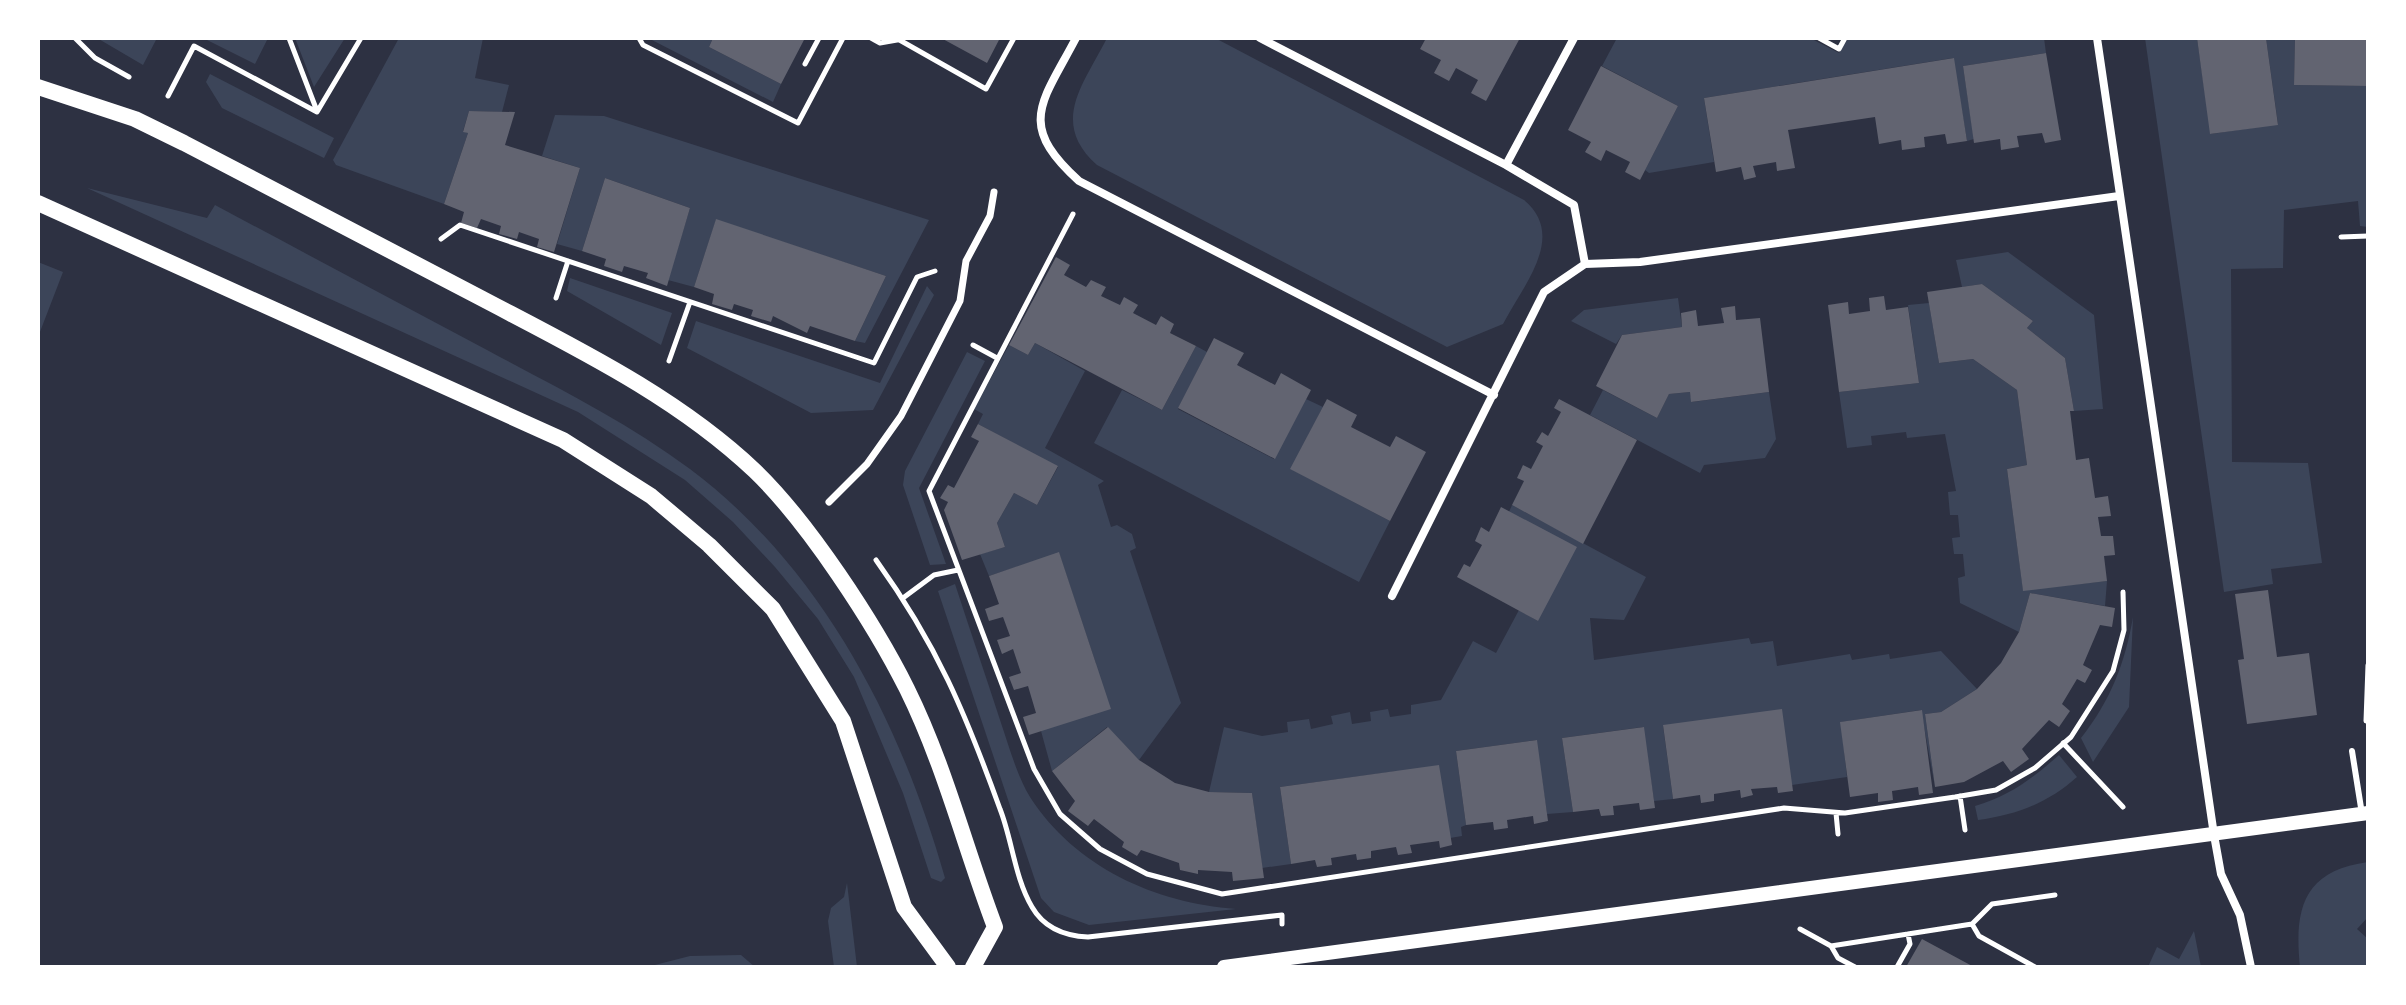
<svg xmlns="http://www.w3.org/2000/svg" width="2406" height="1005" viewBox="0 0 2406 1005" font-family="Signika,sans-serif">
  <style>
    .green { fill: #3c4559 }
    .building { fill: #626471 }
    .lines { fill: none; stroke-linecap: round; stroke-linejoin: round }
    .path { stroke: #fff; stroke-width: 5 }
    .service { stroke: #fff; stroke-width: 6 }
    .pedestrian { stroke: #fff; stroke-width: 7 }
    .minor { stroke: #fff; stroke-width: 8 }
    .tertiary { stroke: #fff; stroke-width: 14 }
    .secondary { stroke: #fff; stroke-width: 16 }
  </style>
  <rect width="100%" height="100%" fill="#2d3142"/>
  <path class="green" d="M97 38H157L143 65Z
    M203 38H268L255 64Z
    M295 38H345L314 87Z
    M399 38H483L475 78 509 85 502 112 469 111 463 131 468 133 444 204 336 165 333 160Z
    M648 38H713L709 47 781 84 773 102Z
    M1107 38H1215L1524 200C1567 236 1524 284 1503 324L1447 347 1097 165C1049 122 1084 84 1107 38Z
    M1617 38H1810L1839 53 1848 38H2044L2046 53 1963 66 1974 139 1967 141 1953 58 1704 98 1714 162 1649 173 1645 170 1678 106 1602 66Z
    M2145 38H2197L2211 134 2278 124 2266 38H2295L2294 85 2368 86V227L2360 226 2358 201 2284 210 2283 268 2231 269 2232 462 2308 463 2322 563 2271 569 2273 584 2224 592Z
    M210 74 334 138 324 158 222 108 206 82Z
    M555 115 604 116 929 220 865 343 855 341 886 276 716 220 694 287 668 280 690 208 605 178 582 251 557 244 580 168 542 156Z
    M87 188 207 218 215 205C305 253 396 302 487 350 556 387 627 422 690 469 822 568 901 723 945 878L941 882 931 878 903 793 854 677 818 619 775 567 733 522 685 480 578 412Z
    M2008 252 2094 315 2103 409 2074 411 2065 358 2027 328 2033 321 1982 284 1962 287 1956 260Z
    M38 262 63 272 38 337Z
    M570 278 672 313 661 345 567 291Z
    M927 286 934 295 873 410 811 413 687 348 696 321 880 383Z
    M1678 298 1682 327 1622 335 1616 344 1571 321 1584 310Z
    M1929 303 1939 363 1973 359 2017 390 2027 465 2007 469 2023 590 2107 581 2105 606 2030 593 2019 632 1960 603 1958 578 1965 576 1963 554H1954L1952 538 1960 537 1958 515H1950L1948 492 1956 491 1945 434 1907 438 1906 432 1871 436 1872 445 1847 448 1839 392 1919 383 1908 305Z
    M1035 343 1085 371 1045 448 1104 481 1098 485 1111 527 1117 525 1132 534 1136 548 1130 551 1181 703 1139 760 1107 727 1052 771 1041 731 1096 664 1059 553 989 576 980 554 1005 547 997 523 1014 493 1037 505 1058 467 978 424 983 414 974 409 1009 345 1028 355Z
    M1196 346 1207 352 1178 409 1274 459 1306 399 1323 407 1291 469 1390 521 1359 582 1094 443 1122 390 1162 410Z
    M967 352 985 361 919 488 946 564 930 565 903 485 905 471Z
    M1603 390 1657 418 1669 394 1690 392 1692 402 1769 392 1776 439 1765 458 1704 465 1700 473 1590 415Z
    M1512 505 1646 577 1624 620 1590 618 1594 660 1749 638 1751 644 1773 641 1777 666 1850 654 1852 660 1889 654 1890 659 1941 651 1977 689 1941 712 1925 714 1935 787 1921 710 1841 722 1847 777 1792 785 1663 726 1673 799 1654 801 1643 727 1562 738 1573 812 1547 814 1536 740 1456 751 1466 825 1461 827 1462 836 1450 838 1398 771 1280 787 1291 864 1262 868 1252 793 1209 792 1224 727 1262 736 1288 732 1287 722 1309 719 1311 729 1333 724 1331 716 1350 712 1352 724 1371 721 1370 712 1388 709 1390 717 1411 714V705L1441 700 1473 641 1496 653 1519 610 1538 621 1509 512Z
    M955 584C970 630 986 677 1001 723 1009 746 1017 776 1030 797 1075 867 1155 903 1236 909L1089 925 1054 912 1041 898 938 591Z
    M2133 617 2129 707 2093 762 2081 738C2111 700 2125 663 2133 617Z
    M2059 755 2077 777C2048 803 2016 815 1978 820L1975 806C2009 796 2032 779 2059 755Z
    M2368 862V917L2357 929 2368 939V967H2300C2294 909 2303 871 2368 862Z
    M847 883 857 967H834L828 921 831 908 844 897Z
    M2194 931 2201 967H2148L2157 947 2179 959Z
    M741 955 755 967H647L690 956Z"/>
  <path class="building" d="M713 38H805L781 84 709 47Z
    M941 38H1000L987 63Z
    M1426 38H1520L1486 101 1471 93 1478 80 1456 68 1449 81 1434 73 1441 60 1420 49Z
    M2197 38H2266L2278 125 2210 134Z
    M2295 38H2368V86L2294 85Z
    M2046 53 2061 140 2045 143 2042 133 2017 136 2019 147 2001 150 2000 139 1974 143 1963 66Z
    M1954 58 1967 141 1947 144 1945 134 1924 137 1925 147 1902 150 1901 140 1879 144 1875 117 1788 130 1795 168 1777 171 1776 162 1753 166 1756 177 1744 180 1741 167 1716 172 1704 98Z
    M1601 66 1678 106 1640 180 1625 172 1630 162 1606 150 1601 161 1585 152 1591 142 1568 130Z
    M469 111 515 112 505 145 580 168 554 252 537 247 539 239 519 232 517 239 499 234 501 226 481 219 477 228 461 223 464 212 444 204 468 133 463 132Z
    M605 178 690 208 667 286 646 278 648 273 624 266 622 272 604 266 606 259 582 251Z
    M716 219 886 276 855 341 810 326 807 333 773 316 771 322 751 316 753 310 734 304 732 310 712 304 714 294 694 287Z
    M1056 257 1070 265 1064 275 1086 287 1091 280 1106 287 1101 296 1120 305 1124 297 1138 305 1133 313 1156 325 1161 316 1174 324 1170 333 1196 346 1162 410 1035 343 1028 355 1009 345Z
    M1982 284 2033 321 2027 328 2065 358 2074 411H2070L2076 460 2089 458 2095 498 2108 496 2111 516 2098 517 2101 536H2113L2115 555 2104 556 2107 581 2023 591 2007 469 2027 465 2017 390 1973 359 1939 363 1927 292Z
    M1884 296 1886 310 1908 307 1919 383 1839 392 1828 305 1848 302 1849 314 1870 311 1869 298Z
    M1735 306 1736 320 1760 318 1769 392 1691 402 1690 392 1669 394 1657 418 1596 386 1622 335 1682 327 1681 313 1696 310 1698 326 1724 323 1721 308Z
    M1214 338 1244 353 1237 365 1275 385 1281 373 1311 390 1275 459 1178 408Z
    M1327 399 1357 415 1351 427 1390 447 1396 436 1426 452 1390 521 1290 469Z
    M1559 399 1637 440 1583 544 1512 505 1524 481 1517 478 1523 465 1531 469 1543 446 1536 442 1542 432 1548 436 1561 412 1554 408Z
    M978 424 1058 466 1037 505 1014 493 997 523 1005 547 962 560 944 510 948 502 940 498 948 485 954 488 979 441 971 437Z
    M1501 507 1577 547 1538 621 1457 577 1464 564 1470 567 1482 545 1475 541 1481 527 1489 532Z
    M1059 552 1111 709 1029 735 1023 717 1036 713 1028 686 1014 690 1009 677 1021 673 1013 649 1002 654 997 640 1010 636 1003 617 989 621 985 609 999 604 989 576Z
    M2268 590 2277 657 2309 653 2317 715 2247 724 2238 660 2244 659 2235 594Z
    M2030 593 2115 608 2112 627 2100 625 2083 665 2092 670 2085 683 2077 679 2062 704 2070 711 2059 727 2049 720 2022 749 2029 759 2011 772 2003 761 1964 782 1935 787 1925 714 1941 712 1977 689 2001 663 2019 632Z
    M1782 709 1793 791 1778 793 1777 787 1751 789 1753 795 1741 798 1740 790 1714 794V801L1701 803 1700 795 1673 799 1663 725Z
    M1922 710 1933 793 1919 795 1918 787 1892 791 1893 800 1878 802V793L1850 797 1840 722Z
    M1108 727 1139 760 1175 783 1209 792 1252 793 1264 878 1233 881 1232 872 1198 870V874L1180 870 1179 863 1141 850 1137 856 1122 847 1124 842 1094 819 1088 826 1068 811 1075 801 1052 771Z
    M1644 727 1655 808 1640 810 1639 803 1613 806 1614 815 1601 816 1599 809 1573 812 1562 738Z
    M1537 740 1548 821 1534 824 1533 816 1507 820 1508 828 1494 830 1493 822 1466 825 1456 751Z
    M1439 765 1452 845 1440 848 1439 841 1410 845 1412 853 1398 855 1396 847 1371 851V858L1357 860 1356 854 1331 858 1332 865 1317 867 1315 860 1291 864 1280 787Z
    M1922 939 1974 967H1906Z"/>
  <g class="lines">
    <path class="path" d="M75 38 95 58 129 77
      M289 38 317 111
      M639 38 643 45 798 123 843 38
      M871 38 880 43 897 40
      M896 38 986 89 1014 38
      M1819 38 1839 49 1845 38
      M805 64 819 38
      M168 96 194 46 317 112 361 38
      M1073 214 929 491 1034 769 1060 814 1100 849 1147 874 1222 894 1784 808 1845 813 1955 797 1996 790 2035 768 2071 737 2113 671 2124 630 2123 592
      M2341 237 2368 236
      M441 239 460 225 874 363 917 277 935 271
      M556 298 568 261
      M973 345 997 358
      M669 361 690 302
      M876 560C937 645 965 712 1000 809 1012 839 1015 879 1032 907 1044 928 1065 936 1088 937L1282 915V924
      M903 598 934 575 958 570
      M2366 721 2368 665
      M2063 743 2123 807
      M1960 796 1965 830
      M1836 813 1838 834
      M1972 924 1979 936 2035 967
      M1800 929 1831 946 1972 924 1992 904 2055 895
      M1831 946 1838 958 1855 967
      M1897 967 1910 944 1908 934"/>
    <path class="service" d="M2352 751 2362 814"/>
    <path class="pedestrian" d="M829 502 867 464 901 416 960 301 966 261 990 216 994 192"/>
    <path class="minor" d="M1076 38C1042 103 1016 124 1079 181L1494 395
      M1260 38 1506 165 1574 205 1585 264
      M2097 38 2214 835 2221 874 2240 915 2251 967
      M1506 165 1574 38
      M1392 596 1544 292 1585 264 1640 262 2119 196"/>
    <path class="tertiary" d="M1224 967 2368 813"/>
    <path class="secondary" d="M38 87 135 119 184 143C283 194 381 246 479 297 574 347 676 396 755 471 808 522 874 623 907 689 945 766 965 848 995 927L973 967
      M38 203 563 440 651 496 709 545 773 609 843 721 904 907 948 967"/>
  </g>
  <rect width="2406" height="1005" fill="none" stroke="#ffffff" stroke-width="80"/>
</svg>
